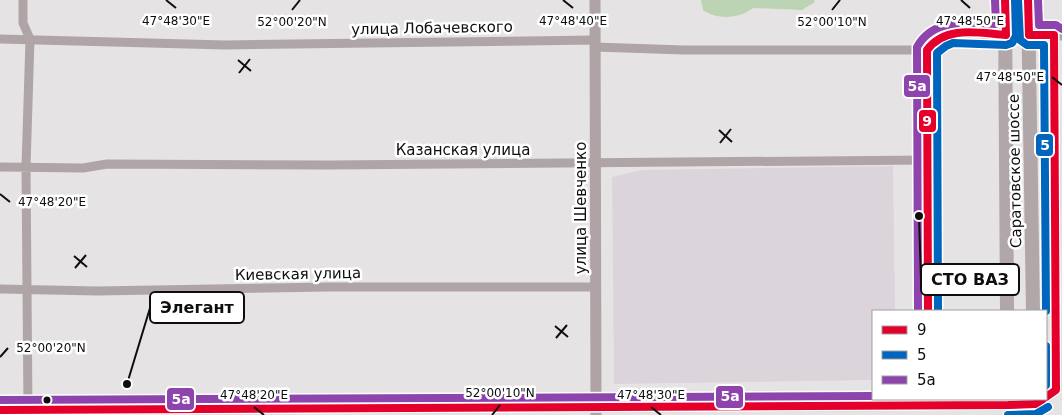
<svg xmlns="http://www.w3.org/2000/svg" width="1062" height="415" viewBox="0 0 1062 415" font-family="'DejaVu Sans',sans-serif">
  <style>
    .built { fill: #dbd5db }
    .green { fill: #bcd4b3 }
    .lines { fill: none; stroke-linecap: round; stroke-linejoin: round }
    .street { stroke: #b0a5a6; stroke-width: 9 }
    .secondary { stroke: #afa3a5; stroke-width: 11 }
    .primary { stroke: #b1a7a9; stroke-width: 14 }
    .bus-1-casing { stroke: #fff; stroke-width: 11 }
    .bus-2-casing { stroke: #fff; stroke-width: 11 }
    .bus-3-casing { stroke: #fff; stroke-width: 11 }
    .bus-1 { stroke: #e4002b; stroke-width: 8 }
    .bus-2 { stroke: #0065bd; stroke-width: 8 }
    .bus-3 { stroke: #8e44ad; stroke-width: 8 }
    .ticks { fill: none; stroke: #0f0e0f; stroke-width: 2 }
    .bus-dot { fill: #0f0e0f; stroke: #fff; stroke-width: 2 }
    .labels { text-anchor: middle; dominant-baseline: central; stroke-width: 5; stroke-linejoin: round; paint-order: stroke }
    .street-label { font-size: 15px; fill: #0f0e0f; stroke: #fff }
    .ticks-label { font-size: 12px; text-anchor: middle; fill: #0f0e0f; stroke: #fff; stroke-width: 5; stroke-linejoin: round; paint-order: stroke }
    .leader { fill: none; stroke: #0f0e0f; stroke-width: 2 }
    .callout-dot { fill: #0f0e0f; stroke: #fff; stroke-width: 2 }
    .callout { fill: #fff; stroke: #0f0e0f; stroke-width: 2 }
    .callout-label { font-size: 16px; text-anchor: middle; font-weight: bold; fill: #0f0e0f }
    .line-badge { stroke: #fff; stroke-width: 2 }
    .badge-label { font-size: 14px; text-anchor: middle; font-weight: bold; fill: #fff }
  </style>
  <rect width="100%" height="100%" fill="#e6e3e5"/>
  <path class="built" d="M893 166 895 311H873V380L614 384 612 177 642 170Z"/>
  <path class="green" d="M701 0H814L815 2 802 10 753 8C739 19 717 20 703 10Z"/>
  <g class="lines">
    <path class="street" d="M23 0V23L30 39 26 167 28 410
      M0 39 225 45 595 40
      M595 47 684 50H927
      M0 167 83 168 107 164 328 165 927 160
      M0 289 97 291 328 287H596"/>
    <path class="secondary" d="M595 0 596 415
      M1029 35H1062
      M928 311 927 50C941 24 980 34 1006 35
      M1046 397 1056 390 1054 35
      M0 410 1008 405"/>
    <path class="primary" d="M1005 0 1007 311
      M1028 0 1033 311
      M1008 405 1035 404"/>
    <defs>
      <path id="bus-1" d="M1028 0 1029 35H1054L1056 390 1046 397
        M928 311 927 50C946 25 978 33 1006 35L1005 0
        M0 410 1008 405 1035 404 1043 399"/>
      <path id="bus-2" d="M1018 0 1020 40 1027 45H1044L1046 311
        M938 311 937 53 946 46 953 43 1006 45 1012 43 1016 36 1015 0
        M1046 346V385
        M1008 415 1036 414 1048 407"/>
      <path id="bus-3" d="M1038 0 1039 25H1056L1062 29
        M918 311 917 47C933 18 968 22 996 24L995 0
        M0 400 873 396"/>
    </defs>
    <use href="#bus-1" class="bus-1-casing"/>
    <use href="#bus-2" class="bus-2-casing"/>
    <use href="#bus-3" class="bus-3-casing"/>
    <use href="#bus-1" class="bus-1"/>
    <use href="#bus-2" class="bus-2"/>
    <use href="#bus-3" class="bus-3"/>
  </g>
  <path class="ticks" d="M166 0 176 8M563 0 573 8M961 0 970 8M292 10 300 0M832 10 840 0M238 60 251 71M239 73 250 59M1052 77 1062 85M719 130 732 142M720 143 731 129M0 194 10 202M74 256 87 267M75 268 86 255M555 326 568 337M556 338 567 325M0 357 8 348M254 407 264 415M651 407 661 415M492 415 500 405"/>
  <circle class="bus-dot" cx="47" cy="400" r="4.5"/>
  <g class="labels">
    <g class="street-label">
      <text transform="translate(432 28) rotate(-1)">улица Лобачевского</text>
      <text x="463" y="150">Казанская улица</text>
      <text transform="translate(1015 171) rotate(-91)">Саратовское шоссе</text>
      <text transform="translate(581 208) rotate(-90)">улица Шевченко</text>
      <text transform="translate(298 274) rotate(-1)">Киевская улица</text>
    </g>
  </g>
  <g class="ticks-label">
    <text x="176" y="25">47°48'30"E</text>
    <text x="573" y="25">47°48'40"E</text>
    <text x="970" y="25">47°48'50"E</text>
    <text x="292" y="26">52°00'20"N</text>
    <text x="832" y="26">52°00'10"N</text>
    <text x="1010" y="81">47°48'50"E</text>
    <text x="52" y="206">47°48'20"E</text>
    <text x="51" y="352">52°00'20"N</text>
    <text x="500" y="397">52°00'10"N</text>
    <text x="254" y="399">47°48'20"E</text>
    <text x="651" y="399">47°48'30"E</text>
  </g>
  <path class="leader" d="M919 216L921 280M127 384L150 308"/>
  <g class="callout-dot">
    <circle cx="919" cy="216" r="5"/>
    <circle cx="127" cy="384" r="5"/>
  </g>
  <g class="callout">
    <rect x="921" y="264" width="98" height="31" rx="5"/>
    <rect x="150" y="292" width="94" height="31" rx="5"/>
  </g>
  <g class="callout-label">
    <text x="970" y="285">СТО ВАЗ</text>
    <text x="197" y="313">Элегант</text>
  </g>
  <g class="line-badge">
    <rect x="903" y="74" width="28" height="24" rx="5" fill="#8e44ad"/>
    <rect x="918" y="109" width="19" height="24" rx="5" fill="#e4002b"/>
    <rect x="1035" y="133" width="19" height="24" rx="5" fill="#0065bd"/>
    <rect x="715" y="385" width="29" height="24" rx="5" fill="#8e44ad"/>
    <rect x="166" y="387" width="29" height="24" rx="5" fill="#8e44ad"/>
  </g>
  <g class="badge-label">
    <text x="917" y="91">5а</text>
    <text x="927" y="126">9</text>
    <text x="1045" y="150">5</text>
    <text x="730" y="401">5а</text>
    <text x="181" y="404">5а</text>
  </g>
  <rect x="872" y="310" width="175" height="90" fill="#ffffff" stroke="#9f9f9f"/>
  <rect x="882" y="326" width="25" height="8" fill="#e4002b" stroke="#9f9f9f"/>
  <text x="917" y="335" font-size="15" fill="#0f0e0f">9</text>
  <rect x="882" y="351" width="25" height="8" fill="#0065bd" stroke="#9f9f9f"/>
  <text x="917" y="360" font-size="15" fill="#0f0e0f">5</text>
  <rect x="882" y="376" width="25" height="8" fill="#8e44ad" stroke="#9f9f9f"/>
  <text x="917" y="385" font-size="15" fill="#0f0e0f">5а</text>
</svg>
